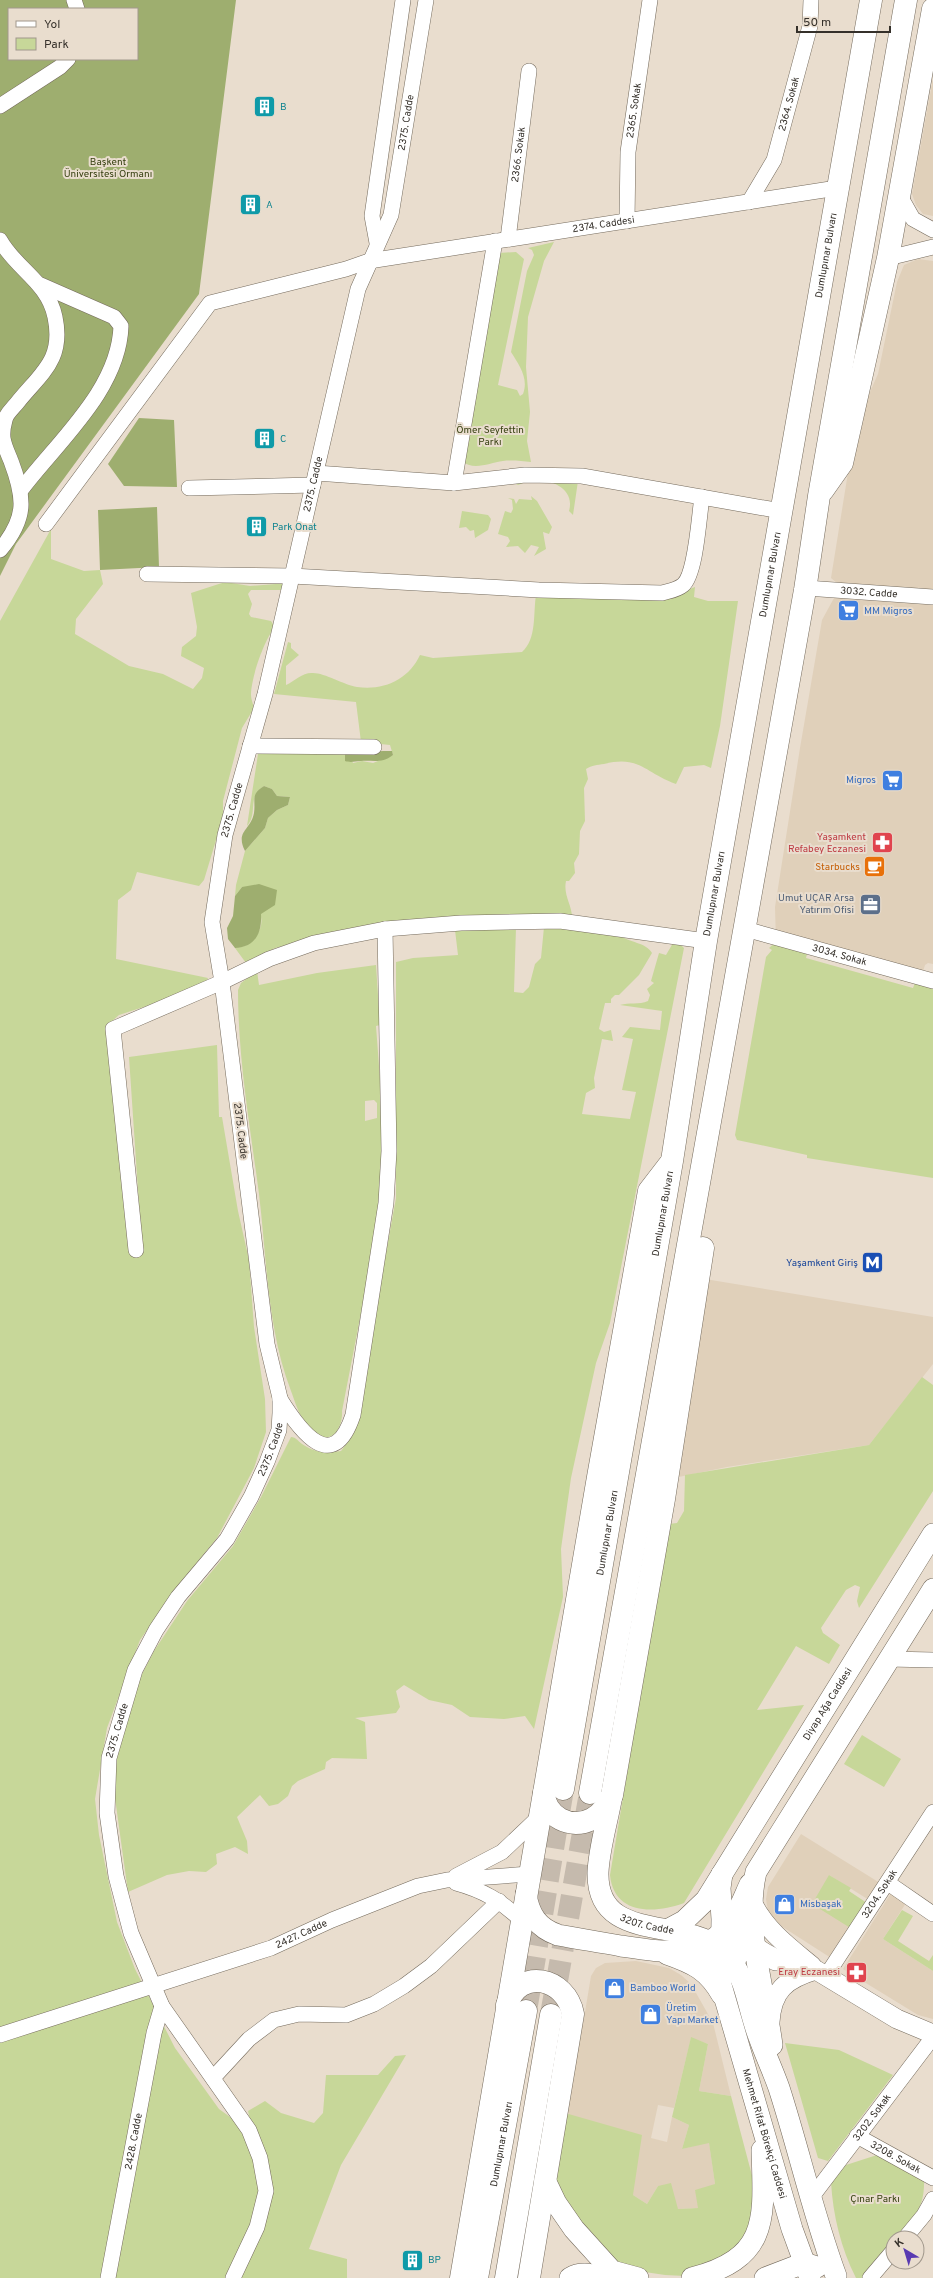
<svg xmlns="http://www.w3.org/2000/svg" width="933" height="2278" viewBox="0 0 933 2278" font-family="Overpass,sans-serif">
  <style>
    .built { fill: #e0d0ba }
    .green { fill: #c7d799; fill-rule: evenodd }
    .forest { fill: #9eae6f; fill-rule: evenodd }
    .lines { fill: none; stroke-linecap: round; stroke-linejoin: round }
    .trunk-tunnel { stroke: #c5baad; stroke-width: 22; stroke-dasharray: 22 11; stroke-linecap: butt }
    .minor-casing { stroke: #746a5c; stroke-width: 16 }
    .tertiary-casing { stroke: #746a5c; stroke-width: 20 }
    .secondary-casing { stroke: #746a5c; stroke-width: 22 }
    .trunk-casing { stroke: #746a5c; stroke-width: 23 }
    .minor { stroke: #fff; stroke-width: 15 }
    .tertiary { stroke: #fff; stroke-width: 19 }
    .secondary { stroke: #fff; stroke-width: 21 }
    .trunk { stroke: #fff; stroke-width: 22 }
    .labels { text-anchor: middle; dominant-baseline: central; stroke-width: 4; stroke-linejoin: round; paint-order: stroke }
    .street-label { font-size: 10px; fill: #35302a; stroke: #e9ddce }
    .culture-label { font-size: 10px; fill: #0d838f; stroke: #e9ddce; text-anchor: start }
    .park-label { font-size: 10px; fill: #353f0f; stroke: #e9ddce }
    .shop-label { font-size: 10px; fill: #366cbe; stroke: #e9ddce; text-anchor: start }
    .health-label { font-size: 10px; fill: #be3a42; stroke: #e9ddce; text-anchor: end }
    .food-label { font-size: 10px; fill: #c56008; stroke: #e9ddce; text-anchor: end }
    .service-label { font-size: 10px; fill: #4e5e75; stroke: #e9ddce; text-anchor: end }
    .transit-label { font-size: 10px; fill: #164399; stroke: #e9ddce; text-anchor: end }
  </style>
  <rect width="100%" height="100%" fill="#e9ddce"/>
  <path class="built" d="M933 78V216L923 214 916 205 912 194Z
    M918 259 933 261V591L838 584 831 578 856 423 878 374 897 282 904 265Z
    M834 598 933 605V964L928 963 925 965 920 982 776 942 775 907 800 748 822 620Z
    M705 1279 933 1317V1364L869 1445 727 1467 669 1479Z
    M801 1834 880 1883 869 1900 829 1875 852 1929 831 1958 778 1924 768 1911 766 1899 768 1887Z
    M891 1893 906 1903 883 1939 933 1971V2019L918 2015 843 1969Z
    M636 1961 669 1968 681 1975 691 1984 713 2023 731 2096 699 2091 708 2044 691 2038 674 2108 658 2105 651 2138 667 2142 672 2117 689 2125 682 2149 709 2142 715 2184 698 2208 678 2209 658 2186 647 2204 633 2195 565 2113 580 2024H583L591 1976 596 1968 605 1963Z"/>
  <path class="green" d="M554 242 544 261 528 317 526 367 530 412 527 441 531 462C522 461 511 460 503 461 489 463 474 471 461 461L498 253 516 252 524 259 498 385 517 390 520 396 523 394C529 378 519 365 511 352L527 271 534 255 532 250 528 248Z
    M522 478 570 479 578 481 573 515 569 511C575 490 554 480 536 480 530 479 524 483 518 485L509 481Z
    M531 496 537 501 552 527 549 534 543 532 546 549 534 556 539 547 531 545 525 553 518 546 506 547 510 541 508 537 498 534 505 511 511 513 513 509 512 500 508 498 514 499 516 504 519 499 532 500Z
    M462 511 488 515 491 519 488 530 475 538 474 530 470 531 466 527 459 528Z
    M51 529V559L84 571 100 570 103 584 76 619 75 634 129 666 163 674 193 689 202 678 204 668 181 656 182 647 196 636 197 627 191 593 225 582 250 586 288 583 287 590H251L248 594 252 604 249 614 251 617 271 621 275 627C264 640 251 678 251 695 251 699 253 704 254 708L242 728 223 801V817L204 880 199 886 137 872 131 890 118 900 116 959 208 978 202 988 119 1015 111 1022 140 1220 129 1057 217 1045 219 1117H222L238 1211 249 1260 254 1327 265 1399 266 1432 254 1468 217 1538 181 1582 140 1640 107 1728 95 1799 99 1835 117 1922 135 1969 175 2048 219 2109 237 2122 253 2151 263 2190 258 2212 228 2278H0V621Z
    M695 587 694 597 708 601H738L720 726 711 768 704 765 684 767 676 784C645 773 640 755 604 764 597 765 592 765 586 769L588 779 584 788 585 821 580 831 579 854 574 863 575 873 569 881H566C563 895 572 905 572 917L517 914 332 934 275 948 246 963 235 948C245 947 251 944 256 936 270 916 254 904 242 887L235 896 236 885 245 851 265 828 268 818 277 810 288 805 290 797 277 796 272 789 264 786C246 798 259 812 247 826L258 754 348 752 353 763 362 761 373 763 393 755 390 745 361 742 356 702 274 694 288 642 291 643V648L299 655 286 666V685C295 681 303 672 313 673 325 673 344 685 357 687 384 691 409 679 420 655L433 658 522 652C537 639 533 614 536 595L668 597Z
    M544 927 620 935C629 943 646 942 652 953L639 975 619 995H615L611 999V1003H605L599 1029 604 1032 611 1030 613 1041 602 1039 594 1078 595 1088 586 1093 582 1114 630 1119 636 1092 622 1090 633 1039 622 1037 630 1027 660 1030 662 1011 620 1005C629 1002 639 1005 648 1001L650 995 647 989 654 983 651 981 659 953 666 955 673 943 681 945 684 948 610 1323 596 1363 571 1478 561 1549 563 1597 534 1729 525 1716 504 1719 470 1717 452 1705 429 1700 404 1685 396 1691 400 1707 396 1713 355 1718 365 1722 367 1759 332 1758 326 1762 325 1769 298 1781 292 1786 288 1796 278 1804 269 1806 260 1795 237 1817 247 1841 248 1854 235 1847 216 1854 217 1864 206 1872 189 1871 167 1875 128 1892 115 1798V1754L140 1678 154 1651 187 1601 233 1546 261 1497 291 1437C296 1437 298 1441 302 1444 315 1453 325 1453 341 1451L353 1435 396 1198V962L413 958 458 955 455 930 516 928 514 992 523 993 529 987 535 964 541 958Z
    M776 942 808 950 806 958 913 988 916 980 933 988V1178L807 1158V1155L737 1140 735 1135 766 957 772 950 769 948Z
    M376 965 380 1025 376 1026 383 1119 380 1200 367 1282 342 1411C343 1425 334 1445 317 1434 311 1431 305 1421 301 1416 297 1409 294 1399 291 1391 267 1328 267 1260 259 1194 250 1126 238 1059 238 990L241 983 257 971 259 985 317 973ZM374 1100 377 1103V1118L365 1121V1101Z
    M922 1377 933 1385V1491L859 1608 857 1601 860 1587 855 1585 846 1590 821 1628 823 1633 840 1645 829 1664 796 1646 757 1710 804 1705 684 1903C654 1914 614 1915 610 1875L669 1524 677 1523 684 1511 685 1475 869 1445Z
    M862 1735 901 1759 884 1787 844 1764Z
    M829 1875 851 1888 849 1891 867 1903 852 1929 812 1904Z
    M902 1910 913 1916 898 1941 929 1961 933 1955V1971L883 1939Z
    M691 2037 708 2044 699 2091 731 2096 759 2202 747 2243 685 2276 665 2275 618 2268 599 2248 556 2187 565 2113 642 2135 633 2195 647 2204 658 2186 671 2183 678 2209 698 2208 695 2190 715 2184 709 2143 682 2149 689 2125 672 2117Z
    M785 2043 839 2050 893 2075 828 2161 818 2158Z
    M406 2055 341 2165 309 2249 347 2259V2278H238L269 2208 248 2111 265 2101 281 2113 314 2123 323 2113 326 2075H378L395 2056Z
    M877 2155 924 2179C925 2209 914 2216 896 2238H893V2242L863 2278H856C841 2248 833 2216 831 2182L846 2165Z"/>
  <path class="forest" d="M0 0H236L199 294 16 544 0 576ZM9 9H137V59H9Z
    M139 418 174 420 177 487 124 486 108 464Z
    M157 507 159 567 100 570 98 510Z
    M383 751H392L393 755C381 764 374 760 361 761 354 761 352 763 345 761V754Z
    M264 786 272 789 277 796 290 797 288 805 277 810 268 818 265 828 245 851C235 831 251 830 254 813 256 799 250 795 264 786Z
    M259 884 277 890 275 905 261 914C262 932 256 947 235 948L228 939 227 928 233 916 235 896 242 887Z"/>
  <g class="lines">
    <path class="trunk-tunnel" d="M526 2011 563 1789
      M551 2015 590 1793"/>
    <defs>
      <g id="minor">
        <path d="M74 0 77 9"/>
        <path d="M0 106 60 67 68 59"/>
        <path d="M900 196 913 219 933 230"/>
        <path id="s1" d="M749 202 774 160 810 26 811 0"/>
        <path id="s2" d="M627 221 628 152 650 0"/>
        <path id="s3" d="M508 239 529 71"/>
        <path d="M0 240C16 269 48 282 55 317 64 360 41 373 17 403 13 408 6 414 5 420 0 438 4 444 11 461 25 498 27 518 0 550"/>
        <path d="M377 243 372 216 403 0"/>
        <path d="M888 258 933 247"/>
        <path d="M316 473 454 483 525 475 582 476 781 511"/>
        <path d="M454 483 495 241"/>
        <path d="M189 488 313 485"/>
        <path d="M21 490C57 442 119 390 121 326L114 317 41 285"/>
        <path id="s4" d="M46 524 210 303 346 269 369 261 837 188"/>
        <path d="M147 574 292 576 539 590 662 593C669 591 677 590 683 585 696 574 699 516 702 497"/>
        <path id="s5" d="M806 588 933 597"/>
        <path d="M250 746 374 747"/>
        <path id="s6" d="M745 929 933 981"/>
        <path d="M136 1250 113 1029 222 982 269 959 314 943 385 929 461 923 560 921 706 941"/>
        <path d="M280 1399C300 1431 333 1476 353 1415L386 1203 389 1151 385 929"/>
        <path d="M889 1659 933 1660"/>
        <path d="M456 1876 502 1852 540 1816"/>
        <path d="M456 1883C482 1890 502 1901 522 1921"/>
        <path d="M888 1883 933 1914"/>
        <path id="s7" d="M826 1976 933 1812"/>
        <path id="s8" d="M0 2035 271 1948 332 1920 418 1886 447 1880 530 1874"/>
        <path d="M213 2078 249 2039 274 2020 299 2014 346 2015 374 2004 404 1986 431 1966 499 1901"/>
        <path id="s9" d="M857 2136 933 2178"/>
        <path id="s10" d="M811 2198 933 2037"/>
        <path d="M905 2238 924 2215 933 2199"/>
        <path id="s11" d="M108 2278 154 2033 162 2006"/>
        <path id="s12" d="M233 2278 257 2227 266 2191 260 2158 249 2130 162 2006 131 1933 116 1876 107 1813 109 1758 135 1670 156 1630 178 1597 227 1539 251 1497 267 1462 279 1430 280 1413V1398L267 1344 222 982 212 922 225 835 265 694 358 289 391 215 426 0"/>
        <path d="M870 2278 893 2251"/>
      </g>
      <path id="tertiary" d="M753 1904C767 1931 789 1947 812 1966
        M709 1941 816 1970 897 2019 933 2034
        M676 1954 737 1959
        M770 2022C772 1990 786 1979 816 1970"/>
      <g id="secondary">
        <path id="s13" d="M612 1795C608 1819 599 1848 598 1872 596 1951 699 1910 732 1961 747 1984 749 2012 759 2037 765 2054 773 2071 779 2088 799 2150 813 2214 836 2276"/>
        <path id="s14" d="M722 1874 720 1888 722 1919 721 1985 792 2229 810 2278"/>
        <path d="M526 1894C529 1915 538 1928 558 1935 579 1939 600 1942 621 1946 661 1952 703 1960 731 1922 739 1911 744 1897 750 1884"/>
        <path d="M724 1910C735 1935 752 1948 776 1960"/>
        <path id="s15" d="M669 1929 684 1921 706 1900 933 1534"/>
        <path d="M667 1954C693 1963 708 1970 722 1995"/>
        <path d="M772 2045C765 1990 743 1927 756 1872L933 1589"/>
        <path d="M545 2180 556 2203 574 2229 612 2271 638 2278"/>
        <path d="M570 2278C582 2271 592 2275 605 2278"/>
        <path d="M692 2278C770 2258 764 2218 762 2150"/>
        <path d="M765 2278 804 2263 817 2267"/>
      </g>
      <g id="trunk">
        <path d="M823 490 842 463 888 258 933 9"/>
        <path id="s16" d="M563 1789 672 1161 706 941 871 0"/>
        <path d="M544 1793C545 1817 571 1830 592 1819 602 1814 607 1805 612 1795L664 1499 703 1248"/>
        <path d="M590 1793 805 590 819 496 906 0"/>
        <path d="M507 2005C519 1967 566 1977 573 2014L529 2278"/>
        <path d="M461 2278 598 1477 649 1191 669 1165"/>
        <path id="s17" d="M477 2278 526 2011"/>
        <path d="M506 2278 551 2015"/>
      </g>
    </defs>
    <use href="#minor" class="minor-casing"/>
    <use href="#tertiary" class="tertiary-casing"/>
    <use href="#secondary" class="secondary-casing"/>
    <use href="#trunk" class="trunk-casing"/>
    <use href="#minor" class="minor"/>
    <use href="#tertiary" class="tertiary"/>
    <use href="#secondary" class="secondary"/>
    <use href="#trunk" class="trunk"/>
  </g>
  <defs>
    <symbol id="building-square" viewBox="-11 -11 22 22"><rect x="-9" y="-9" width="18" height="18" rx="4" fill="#0f9aa8" stroke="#e9ddce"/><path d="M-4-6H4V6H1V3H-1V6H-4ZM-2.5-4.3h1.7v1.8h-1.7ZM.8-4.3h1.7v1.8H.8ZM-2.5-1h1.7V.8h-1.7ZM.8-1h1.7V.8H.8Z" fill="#fff"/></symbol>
    <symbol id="supermarket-square" viewBox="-11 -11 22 22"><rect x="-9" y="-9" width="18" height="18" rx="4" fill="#3f7fe0" stroke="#e9ddce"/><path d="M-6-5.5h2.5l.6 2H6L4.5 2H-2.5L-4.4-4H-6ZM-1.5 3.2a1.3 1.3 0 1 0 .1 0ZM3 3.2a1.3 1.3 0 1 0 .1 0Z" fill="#fff"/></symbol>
    <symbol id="pharmacy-square" viewBox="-11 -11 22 22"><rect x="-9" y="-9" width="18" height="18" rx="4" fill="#e0444e" stroke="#e9ddce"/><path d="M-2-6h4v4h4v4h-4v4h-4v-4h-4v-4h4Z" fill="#fff"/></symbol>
    <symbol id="cafe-square" viewBox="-11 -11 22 22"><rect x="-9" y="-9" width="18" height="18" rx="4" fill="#e8710a" stroke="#e9ddce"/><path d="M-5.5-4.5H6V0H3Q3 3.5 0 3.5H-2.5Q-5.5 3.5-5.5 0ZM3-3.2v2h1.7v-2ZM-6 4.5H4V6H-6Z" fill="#fff"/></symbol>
    <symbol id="office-square" viewBox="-11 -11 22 22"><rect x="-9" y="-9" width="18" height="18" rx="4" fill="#5c6f8a" stroke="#e9ddce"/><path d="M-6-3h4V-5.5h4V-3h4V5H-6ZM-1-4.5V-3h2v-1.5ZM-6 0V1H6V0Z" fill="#fff"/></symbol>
    <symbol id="metro-square" viewBox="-11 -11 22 22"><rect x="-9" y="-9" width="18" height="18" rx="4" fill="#1a4fb4" stroke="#e9ddce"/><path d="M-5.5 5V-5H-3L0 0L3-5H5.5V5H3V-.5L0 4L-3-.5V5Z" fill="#fff"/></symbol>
    <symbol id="shop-square" viewBox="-11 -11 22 22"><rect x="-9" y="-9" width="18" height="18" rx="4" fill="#3f7fe0" stroke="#e9ddce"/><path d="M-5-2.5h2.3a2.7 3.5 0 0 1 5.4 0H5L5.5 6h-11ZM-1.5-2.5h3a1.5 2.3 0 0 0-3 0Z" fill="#fff"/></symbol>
  </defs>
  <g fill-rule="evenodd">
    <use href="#building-square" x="252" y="94" width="25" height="25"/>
    <use href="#building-square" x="238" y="192" width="25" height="25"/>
    <use href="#building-square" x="252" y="426" width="25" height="25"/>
    <use href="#building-square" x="244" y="514" width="25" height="25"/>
    <use href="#supermarket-square" x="836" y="598" width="25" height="25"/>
    <use href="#supermarket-square" x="880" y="768" width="25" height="25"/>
    <use href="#pharmacy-square" x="870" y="830" width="25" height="25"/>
    <use href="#cafe-square" x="862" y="854" width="25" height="25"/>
    <use href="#office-square" x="858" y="892" width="25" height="25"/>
    <use href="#metro-square" x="860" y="1250" width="25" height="25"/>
    <use href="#shop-square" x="772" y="1892" width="25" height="25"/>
    <use href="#pharmacy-square" x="844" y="1960" width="25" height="25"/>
    <use href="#shop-square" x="602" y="1976" width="25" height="25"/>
    <use href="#shop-square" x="638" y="2002" width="25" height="25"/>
    <use href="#building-square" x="400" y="2248" width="25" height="25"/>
  </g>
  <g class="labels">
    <g class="street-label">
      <text stroke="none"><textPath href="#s1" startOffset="107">2364. Sokak</textPath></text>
      <text stroke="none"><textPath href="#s2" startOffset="111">2365. Sokak</textPath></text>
      <text stroke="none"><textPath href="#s12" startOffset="2277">2375. Cadde</textPath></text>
      <text stroke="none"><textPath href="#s3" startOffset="85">2366. Sokak</textPath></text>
      <text stroke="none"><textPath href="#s4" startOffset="677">2374. Caddesi</textPath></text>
      <text stroke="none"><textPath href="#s16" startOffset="1556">Dumlupınar Bulvarı</textPath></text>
      <text stroke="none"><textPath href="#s12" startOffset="1902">2375. Cadde</textPath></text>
      <text stroke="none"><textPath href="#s16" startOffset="1232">Dumlupınar Bulvarı</textPath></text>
      <text stroke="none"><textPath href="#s5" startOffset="63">3032. Cadde</textPath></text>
      <text stroke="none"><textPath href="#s12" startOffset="1566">2375. Cadde</textPath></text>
      <text stroke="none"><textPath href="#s16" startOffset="908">Dumlupınar Bulvarı</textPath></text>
      <text stroke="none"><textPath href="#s6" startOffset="98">3034. Sokak</textPath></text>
      <text transform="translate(240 1131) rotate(83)">2375. Cadde</text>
      <text stroke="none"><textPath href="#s16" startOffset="584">Dumlupınar Bulvarı</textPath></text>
      <text stroke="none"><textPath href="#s12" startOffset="918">2375. Cadde</textPath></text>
      <text stroke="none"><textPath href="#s16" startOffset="260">Dumlupınar Bulvarı</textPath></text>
      <text stroke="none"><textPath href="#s15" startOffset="278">Diyap Ağa Caddesi</textPath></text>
      <text stroke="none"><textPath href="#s12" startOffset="594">2375. Cadde</textPath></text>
      <text stroke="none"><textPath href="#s7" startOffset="98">3204. Sokak</textPath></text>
      <text stroke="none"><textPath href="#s13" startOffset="159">3207. Cadde</textPath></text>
      <text stroke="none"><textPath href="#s8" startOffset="318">2427. Cadde</textPath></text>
      <text stroke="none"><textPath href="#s10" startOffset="101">3202. Sokak</textPath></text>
      <text stroke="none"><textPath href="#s14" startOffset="266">Mehmet Rifat Börekçi Caddesi</textPath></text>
      <text stroke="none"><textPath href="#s11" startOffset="139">2428. Cadde</textPath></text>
      <text stroke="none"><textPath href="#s17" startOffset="136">Dumlupınar Bulvarı</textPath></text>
      <text stroke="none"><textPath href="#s9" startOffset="44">3208. Sokak</textPath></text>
    </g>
    <g class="culture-label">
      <text x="280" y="107">B</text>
      <text x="266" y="205">A</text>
      <text x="280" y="439">C</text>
      <text x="272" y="527">Park Onat</text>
      <text x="428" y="2260">BP</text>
    </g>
    <g class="park-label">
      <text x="108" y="162">Başkent<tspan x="108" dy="12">Üniversitesi Ormanı</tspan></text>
      <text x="490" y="430">Ömer Seyfettin<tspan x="490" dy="12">Parkı</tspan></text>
      <text x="875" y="2199">Çınar Parkı</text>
    </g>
    <g class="shop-label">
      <text x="864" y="611">MM Migros</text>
      <text x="876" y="780" text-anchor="end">Migros</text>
      <text x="800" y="1904">Misbaşak</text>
      <text x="630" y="1988">Bamboo World</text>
      <text x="666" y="2008">Üretim<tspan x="666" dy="12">Yapı Market</tspan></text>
    </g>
    <g class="health-label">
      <text x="866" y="837">Yaşamkent<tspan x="866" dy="12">Refabey Eczanesi</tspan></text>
      <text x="840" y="1972">Eray Eczanesi</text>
    </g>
    <g class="food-label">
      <text x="860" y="867">Starbucks</text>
    </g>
    <g class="service-label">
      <text x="854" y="898">Umut UÇAR Arsa<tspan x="854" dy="12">Yatırım Ofisi</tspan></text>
    </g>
    <g class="transit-label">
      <text x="858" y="1263">Yaşamkent Giriş</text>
    </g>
  </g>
  <rect x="8" y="8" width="130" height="52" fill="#e9ddce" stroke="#a1988c"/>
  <rect x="16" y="21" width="20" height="6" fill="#ffffff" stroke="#a1988c"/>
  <text x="44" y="28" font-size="12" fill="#35302a">Yol</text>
  <rect x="16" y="38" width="20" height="12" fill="#c7d799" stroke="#a1988c"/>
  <text x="44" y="48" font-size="12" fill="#35302a">Park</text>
  <g transform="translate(905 2250) rotate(322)"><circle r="19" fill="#e9ddce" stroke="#a1988c"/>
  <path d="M0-3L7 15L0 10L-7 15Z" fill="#5839b1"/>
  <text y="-6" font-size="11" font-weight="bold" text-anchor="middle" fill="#35302a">K</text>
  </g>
  <path d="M797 26v6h93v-6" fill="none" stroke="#35302a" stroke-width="2"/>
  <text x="803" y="26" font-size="12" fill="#35302a" stroke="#e9ddce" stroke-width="3" paint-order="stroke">50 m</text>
</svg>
